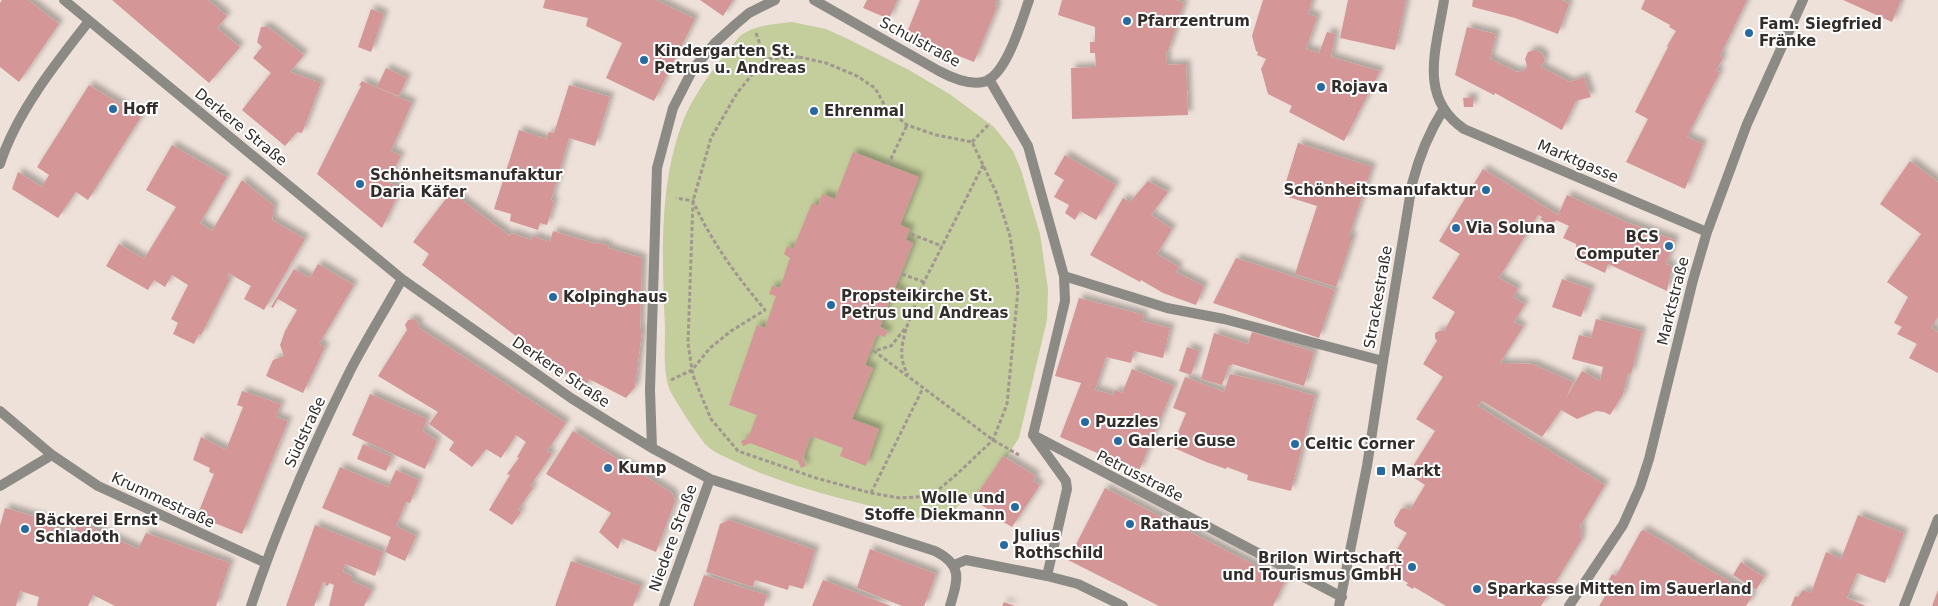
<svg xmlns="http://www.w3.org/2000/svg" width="1938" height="606" viewBox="0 0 1938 606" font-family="'DejaVu Sans',sans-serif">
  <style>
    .green { fill: #c4cd9c }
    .building { fill: #d49697; filter: url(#shadow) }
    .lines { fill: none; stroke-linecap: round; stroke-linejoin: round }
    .path { stroke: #a19791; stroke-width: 3; stroke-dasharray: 4 2.5; stroke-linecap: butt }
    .service { stroke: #8c8a85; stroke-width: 10 }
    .pedestrian { stroke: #8c8a85; stroke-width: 10 }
    .minor { stroke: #8c8a85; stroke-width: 10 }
    .poi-dot { fill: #276a9f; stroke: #fff; stroke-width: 2 }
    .labels { text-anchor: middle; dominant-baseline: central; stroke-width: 4; stroke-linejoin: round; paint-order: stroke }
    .poi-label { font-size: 15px; font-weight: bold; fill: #322d2a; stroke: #fff; text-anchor: start }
    .street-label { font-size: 15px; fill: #322d2a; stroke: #fff }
  </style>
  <defs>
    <filter id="shadow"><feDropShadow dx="4.5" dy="-4.5" stdDeviation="2.5" flood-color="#0004"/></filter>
  </defs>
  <rect width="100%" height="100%" fill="#eee1d9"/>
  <path class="green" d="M792 22 826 29 848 39 909 70 951 95 994 127 1013 151 1021 170 1040 234 1048 289 1047 320 1019 438 1006 458 1003 456 973 500 966 496C957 507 949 519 935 522 871 505 794 491 736 462 726 457 714 453 706 445 700 439 671 395 669 388 663 369 665 347 665 327 662 259 658 179 686 114 699 86 720 60 740 36 754 25 774 24 792 22Z"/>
  <path class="building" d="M2 0H28L59 24 19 82 0 67V3Z
    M112 0H208L227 16 217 28 240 47 209 83Z
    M545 0H656L695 19 654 101 606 78 622 43 586 26 588 18 543 8Z
    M700 0H733L723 16Z
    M867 0H897L889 19 863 8Z
    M920 0H997L995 6 997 7 974 62 906 35Z
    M1062 0H1176L1184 3 1168 51H1166L1167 65 1186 64 1188 115 1072 119 1071 68 1096 67 1095 53H1090V42H1095V27L1058 15Z
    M1263 0H1312L1308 14 1317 17 1306 49 1319 53 1327 32 1335 34 1331 57 1380 71 1344 141 1289 112 1292 106 1268 94 1261 69 1266 59 1257 55 1258 52 1256 51 1252 36Z
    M1348 0H1406L1395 50 1340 38Z
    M1473 0H1562L1569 4 1558 34 1515 18 1473 7 1472 6Z
    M1645 0H1747L1720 56 1723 58 1716 71 1720 72 1687 137 1703 144 1685 189 1626 162 1648 119 1635 112 1668 47 1667 46 1676 31 1669 27 1670 25 1641 9Z
    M1843 0H1901L1892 22Z
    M371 9 384 14 371 52 358 47Z
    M261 27H268L304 55 290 72 321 83 302 133 297 132 285 146 242 110 271 73 253 58 262 47 257 42Z
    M1467 27 1496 34 1490 59 1517 72 1525 70 1527 66 1525 59 1528 52 1535 50 1542 53 1545 60 1541 67 1570 82 1584 77 1591 97 1576 101 1562 130 1495 93 1494 95 1455 75Z
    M386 68 407 78 399 96 377 87Z
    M362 81 412 103 391 151 401 156 387 182 401 188 382 228 317 174 361 86 359 85Z
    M89 85 141 117 88 200 76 192 58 218 12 189 18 172 42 187 49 175 37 167Z
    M569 85 610 97 595 146 569 138 551 200 554 202 547 225 540 223 538 230 510 221 511 214 494 209 519 130 546 139 549 132 554 133Z
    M1473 97V107H1464L1463 98Z
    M1298 143 1372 167 1349 236H1352V239L1336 287 1295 274 1317 206 1282 195Z
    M172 145 227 177 200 223 212 231 242 180 274 206 272 220 305 239 264 310 244 299 251 286 228 273 229 281 201 335 199 334 194 344 173 334 178 323 171 319 188 285 172 275 165 287 154 280 148 290 106 266 119 244 144 259 176 207 146 190Z
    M853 152 919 177 900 225 910 229 906 240 913 243 895 288 903 291 900 298 892 294 880 327 888 331 885 337 877 334 865 365 873 368 852 419 879 429 866 466 840 456 843 448 811 436 803 458 806 466 801 468 798 461 750 443 743 446 741 441 748 438 757 415 729 405 757 325 765 328 776 296 769 294 772 286 780 288 790 258 784 254 787 246 793 249 812 203 818 206 822 194 835 199Z
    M1065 155 1116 185 1096 220 1080 211 1075 220 1065 213 1069 205 1054 197 1064 180 1054 174Z
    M1910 161 1938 182V317L1931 328 1938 332V373L1909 358 1917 344 1897 334 1902 327 1894 323 1908 297 1887 282 1921 234 1880 204Z
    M1483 169 1558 215 1567 195 1626 222 1675 240 1666 264 1672 266 1667 291 1608 264 1605 273 1575 259 1577 251 1576 244 1563 238 1569 226 1556 220 1551 226 1540 219 1542 217 1538 215 1499 278 1518 289 1513 297 1525 304 1514 322 1523 327 1500 363 1532 364 1573 382 1565 400 1582 371 1600 381 1603 367 1572 359 1579 335 1591 338 1596 319 1642 331 1631 374 1628 373 1623 394 1610 415 1604 412 1596 411 1577 419 1561 410 1542 437 1482 401 1478 406 1605 485 1580 526 1582 532 1580 536 1582 539 1541 606H1446L1414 587 1413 589 1406 585 1408 583 1385 569 1407 533 1395 526 1394 521 1401 509 1405 508 1410 510 1425 485 1408 474 1435 431 1416 419 1443 377 1423 364 1437 341 1435 338V333L1439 331H1444L1455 312 1432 298 1460 254 1439 241Z
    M1148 181 1168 192 1151 215 1172 229 1157 254 1179 267 1176 272 1204 286 1196 305 1163 293 1141 280 1140 282 1090 255 1123 198 1130 202Z
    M451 192 510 236 511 233 531 240 532 236 550 242 553 231 596 244 597 242 609 246 608 248 642 258 640 330H642L635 387 626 398 589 379 586 389 422 265 429 254 413 242Z
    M1236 258 1335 290 1319 338 1213 303Z
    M318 264 354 285 319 344 325 347 303 393 266 376 273 360 284 356 280 345 285 331 297 310 278 299 273 308 271 307 294 269 310 278Z
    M1562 279 1591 289 1581 317 1552 307Z
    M1079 298 1144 315 1142 321 1170 328 1163 358 1134 351 1131 363 1106 357 1095 390 1113 395 1115 390 1122 393 1132 369 1174 386 1139 471 1060 437 1081 383 1055 376Z
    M413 319 418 322 419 328 566 423 547 451 552 454 530 486 533 488 518 510 521 512 512 525 489 510 510 475 507 474 519 458 517 457 526 442 516 435 501 458 486 449 472 467 449 450 454 442 429 424 438 412 378 376 407 330 405 325 408 320Z
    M1252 332 1314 352 1304 386 1232 364 1231 366 1229 365 1222 385 1201 379 1214 333 1248 344Z
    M1187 347 1199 351 1191 375 1179 371Z
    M1230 374 1275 384 1315 396 1291 491 1247 480 1248 475 1227 467 1226 469 1206 462 1172 447 1186 413 1173 408 1185 377 1224 392Z
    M242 391 281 404 276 417 288 421 242 534 197 516 214 474 209 472 210 468 193 460 201 437 226 450 243 407 237 405Z
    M370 394 427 419 423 431 437 441 425 469 352 435Z
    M573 431 672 493 675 501 656 552 622 538 618 549 599 532 611 513 546 474Z
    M363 444 392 457 386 471 357 459Z
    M1003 456 1036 476 1033 481 1040 485 1012 527 998 519 999 516 973 500Z
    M340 467 388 487 396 470 419 480 410 503 406 502 396 526 416 536 405 561 385 552 391 537 322 508Z
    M1105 488 1285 581 1273 606H1159L1068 560Z
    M5 508 51 521 50 526 73 534 79 522 138 549 146 533 230 563 216 606H115L93 595 88 606H37L39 597 20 591 16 606H0V526Z
    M1858 515 1904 533 1885 583 1857 573 1847 598 1866 606H1791L1795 596 1798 597 1803 590 1811 593 1826 552 1841 559Z
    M729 520 815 550 803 589 789 585 788 590 755 580 753 587 706 572 720 524Z
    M315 525 383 552 375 576 345 564 343 572 352 576V581L372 590 364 606H329L334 585 329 583 328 586 325 585 326 583 323 582 314 606H286Z
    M1644 530 1691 558V559L1753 595 1746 606H1599L1609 590 1605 587 1612 574 1616 576 1641 531Z
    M870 549 936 574 924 606H902L857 588Z
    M571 561 641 586 633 606H555Z
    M1741 562 1764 577 1756 590 1733 575Z
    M704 575 767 595 764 606H693Z
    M823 580 891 606H812Z
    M1938 590V606H1932Z
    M1004 602 1015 606H1002Z"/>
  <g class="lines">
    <path class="path" d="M756 33 765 59
      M799 57 826 63 857 76 875 88 886 108 907 125 936 135 972 142 996 192 1010 236 1018 290 1007 404 993 440 957 474 931 496 900 498 871 493 816 478 738 451 711 419 694 378 692 370 688 343 693 201 711 138 737 93 765 59Z
      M972 142 990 123
      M888 165 907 125
      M983 165 924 282 907 326 891 346 874 351 993 440 1019 455
      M911 234 942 246
      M902 274 924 282
      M906 329C901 348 899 358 908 375
      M671 380 692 370 710 348 731 331 765 310C736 275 712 243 693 201L676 198
      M871 493 923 388"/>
    <path class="service" d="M1064 276 1167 308 1224 319 1383 361"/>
    <path class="pedestrian" d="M1033 435 1342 597
      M1035 438 1066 481 1067 489 1047 576
      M954 565 966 560 1047 576 1078 584 1123 606
      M1339 606 1367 466 1383 361 1412 184C1419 157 1428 134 1443 110"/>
    <path class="minor" d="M64 0 402 279 571 398 606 420 652 448 710 479 935 551C963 565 958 579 950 606
      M814 0 939 71C952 78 968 85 983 82 1006 77 1022 20 1029 0
      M1444 0C1437 47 1417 97 1464 129L1707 232
      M989 79 1028 146 1064 276 1065 301 1033 435
      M0 164C16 113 56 63 89 21
      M0 411 52 455 98 486 266 563
      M652 448 650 390 657 168 673 108 693 69 715 43 736 24 749 13 775 0
      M0 486 52 455
      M251 606C278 525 312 447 350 371 366 340 385 310 402 279
      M664 606 710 479
      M1569 606 1623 525 1640 487 1649 459 1693 280 1707 232 1747 124 1803 0
      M1904 606 1938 519"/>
  </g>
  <g class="poi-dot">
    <circle cx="1127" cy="21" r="5"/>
    <circle cx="1749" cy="33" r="5"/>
    <circle cx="644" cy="60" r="5"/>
    <circle cx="1321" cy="87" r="5"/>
    <circle cx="113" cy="109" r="5"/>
    <circle cx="814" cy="111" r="5"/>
    <circle cx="360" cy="184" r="5"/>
    <circle cx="1486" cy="190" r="5"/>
    <circle cx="1456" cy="228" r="5"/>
    <circle cx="1669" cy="246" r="5"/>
    <circle cx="553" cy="297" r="5"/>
    <circle cx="831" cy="305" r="5"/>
    <circle cx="1085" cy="422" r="5"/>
    <circle cx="1118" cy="441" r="5"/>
    <circle cx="1295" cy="444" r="5"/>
    <circle cx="608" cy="468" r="5"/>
    <rect x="1376" y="466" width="10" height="10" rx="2.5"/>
    <circle cx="1015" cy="507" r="5"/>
    <circle cx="1130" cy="524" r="5"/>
    <circle cx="25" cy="529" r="5"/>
    <circle cx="1004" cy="545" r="5"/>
    <circle cx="1412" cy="567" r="5"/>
    <circle cx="1477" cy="589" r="5"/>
  </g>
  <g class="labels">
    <g class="poi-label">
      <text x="1137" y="21">Pfarrzentrum</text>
      <text x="1759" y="24">Fam. Siegfried<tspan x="1759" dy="17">Fränke</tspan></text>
      <text x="654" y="51">Kindergarten St.<tspan x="654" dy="17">Petrus u. Andreas</tspan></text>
      <text x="1331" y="87">Rojava</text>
      <text x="123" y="109">Hoff</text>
      <text x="824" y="111">Ehrenmal</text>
      <text x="370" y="175">Schönheitsmanufaktur<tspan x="370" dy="17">Daria Käfer</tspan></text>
      <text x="1476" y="190" text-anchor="end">Schönheitsmanufaktur</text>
      <text x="1466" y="228">Via Soluna</text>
      <text x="1659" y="237" text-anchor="end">BCS<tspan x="1659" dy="17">Computer</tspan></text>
      <text x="841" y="296">Propsteikirche St.<tspan x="841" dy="17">Petrus und Andreas</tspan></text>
      <text x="563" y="297">Kolpinghaus</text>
      <text x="1095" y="422">Puzzles</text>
      <text x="1128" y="441">Galerie Guse</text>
      <text x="1305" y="444">Celtic Corner</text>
      <text x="618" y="468">Kump</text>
      <text x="1391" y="471">Markt</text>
      <text x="1005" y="498" text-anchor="end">Wolle und<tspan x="1005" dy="17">Stoffe Diekmann</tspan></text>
      <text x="35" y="520">Bäckerei Ernst<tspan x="35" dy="17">Schladoth</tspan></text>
      <text x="1140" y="524">Rathaus</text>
      <text x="1014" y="536">Julius<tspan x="1014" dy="17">Rothschild</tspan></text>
      <text x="1402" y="558" text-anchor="end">Brilon Wirtschaft<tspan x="1402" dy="17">und Tourismus GmbH</tspan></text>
      <text x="1487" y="589">Sparkasse Mitten im Sauerland</text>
    </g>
    <g class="street-label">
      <text transform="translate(920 42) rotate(28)">Schulstraße</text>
      <text transform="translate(241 127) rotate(39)">Derkere Straße</text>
      <text transform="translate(1578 161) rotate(23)">Marktgasse</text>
      <text transform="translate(1378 297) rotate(-80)">Strackestraße</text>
      <text transform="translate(1673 301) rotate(-76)">Marktstraße</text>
      <text transform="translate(561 372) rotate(34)">Derkere Straße</text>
      <text transform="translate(305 432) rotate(-65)">Südstraße</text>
      <text transform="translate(1140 476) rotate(27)">Petrusstraße</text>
      <text transform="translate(163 500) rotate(25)">Krummestraße</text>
      <text transform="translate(673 538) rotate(-70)">Niedere Straße</text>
    </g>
  </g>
</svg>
